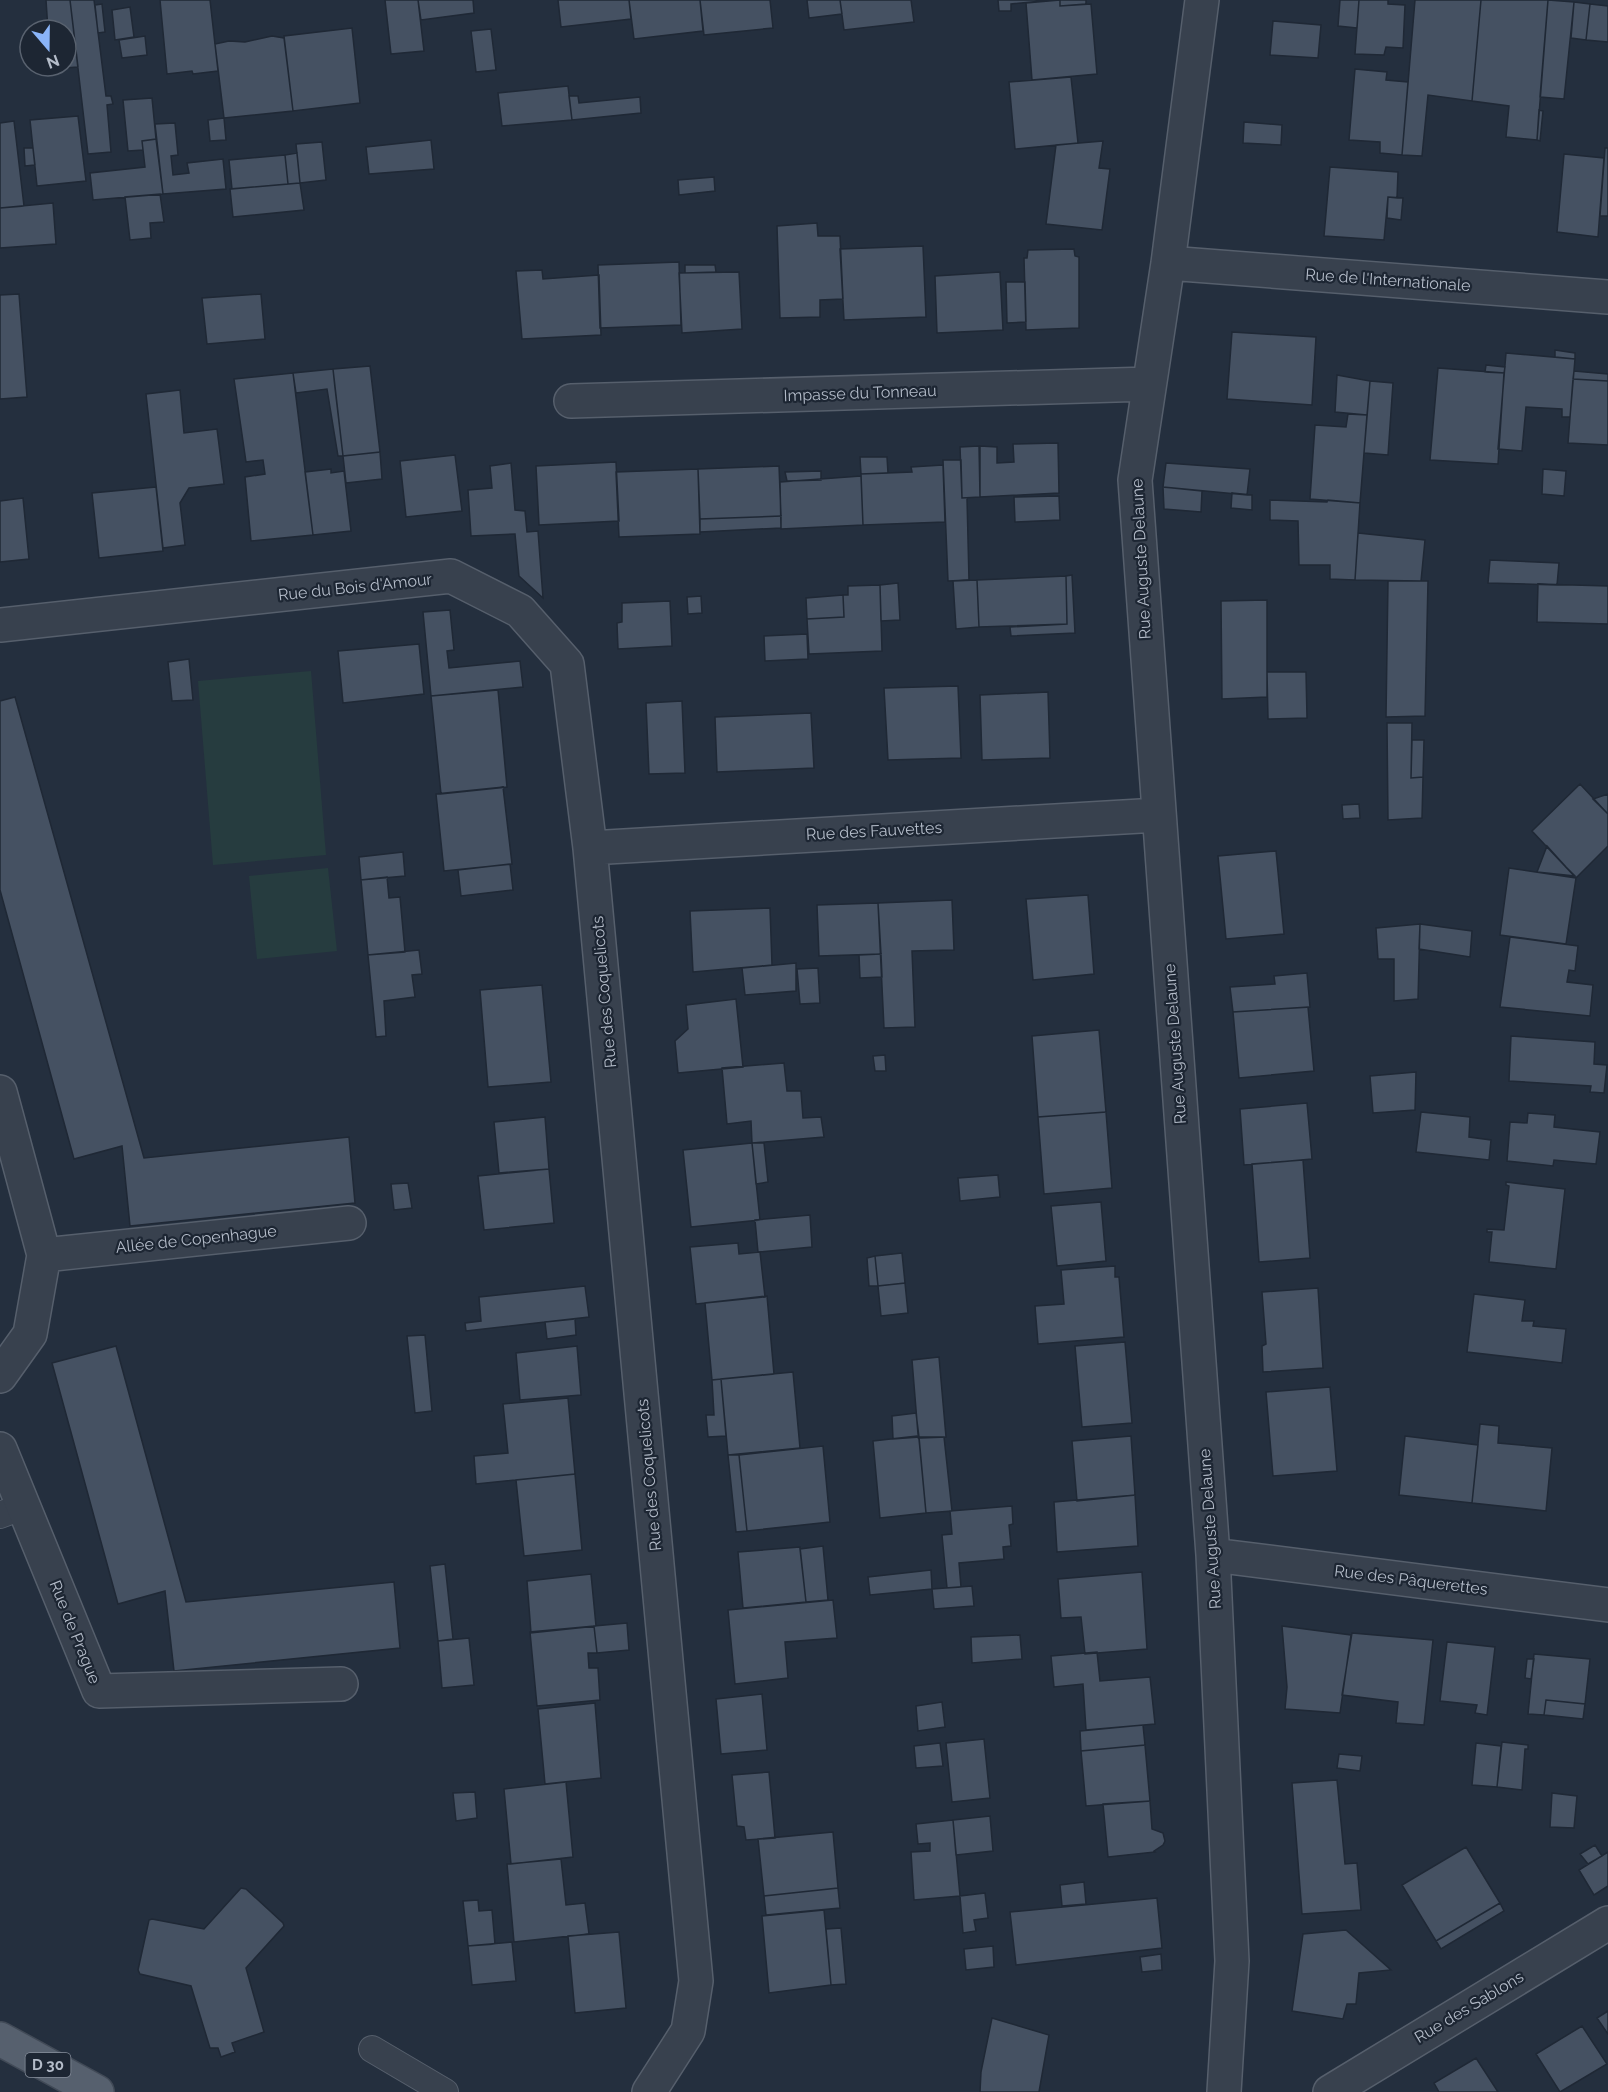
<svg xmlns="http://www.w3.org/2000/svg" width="1608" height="2092" viewBox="0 0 1608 2092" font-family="Raleway,sans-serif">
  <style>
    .green { fill: #263c3f }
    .building { fill: #455162; stroke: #1f2835; stroke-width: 1.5 }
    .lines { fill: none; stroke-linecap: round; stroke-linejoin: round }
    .service-casing { stroke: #565f6c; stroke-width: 28 }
    .minor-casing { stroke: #565f6c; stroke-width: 36 }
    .primary-casing { stroke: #414a57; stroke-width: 36 }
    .service { stroke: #38414e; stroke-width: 26 }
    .minor { stroke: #38414e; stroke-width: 33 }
    .primary { stroke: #56606e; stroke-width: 33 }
    .labels { text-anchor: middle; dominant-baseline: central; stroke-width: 4.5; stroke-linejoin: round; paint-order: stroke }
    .shield { fill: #1d2633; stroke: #878f9c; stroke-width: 1.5 }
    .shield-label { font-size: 15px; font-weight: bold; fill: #b4bcc9 }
    .street-label { font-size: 16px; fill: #b4bcc9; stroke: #1d2633 }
  </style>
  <rect width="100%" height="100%" fill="#242f3e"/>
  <path class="green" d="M311 671 326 855 213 865 198 681Z
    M328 868 337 951 257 959 249 876Z"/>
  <path class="building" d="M46 0H70L78 67 51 69V66H66V30H48Z
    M70 0H94L106 96H111L113 104 107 105 111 152 88 154Z
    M160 0H210L218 71 193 74 192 71 167 74Z
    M385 0H418L424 51 391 54Z
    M418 0H473L474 13 421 20Z
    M558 0H629L631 19 561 27Z
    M629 0H700L703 31 634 39Z
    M700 0H770L773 28 704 35Z
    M807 0H840L842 14 809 18Z
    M840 0H911L914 22 844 30Z
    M998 0H1052L1011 4V11H999Z
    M1060 0H1086V4L1060 6Z
    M1060 0V6L1091 4 1097 74 1032 80 1026 3Z
    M1340 0H1359L1357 28 1338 26Z
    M1359 0H1388V4L1405 5 1403 48 1386 47 1384 55 1355 54Z
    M1415 0H1481L1472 101 1428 95 1422 156 1402 155Z
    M1481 0H1548L1537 140 1506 137 1509 106 1472 101Z
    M1548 0 1574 2 1564 99 1540 97Z
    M1574 2 1590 4 1586 40 1571 38Z
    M102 4 105 32 98 33 95 5Z
    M1590 4 1608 6V42L1586 40Z
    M130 7 134 37 115 40 112 10Z
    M1273 21 1321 25 1318 58 1270 55Z
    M352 28 360 103 293 111 284 36Z
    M491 29 496 70 476 72 471 31Z
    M145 36 147 55 122 58 119 40Z
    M272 36 284 38 293 111 224 118 215 44 229 41 245 42Z
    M1355 69 1387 72 1386 80 1408 82 1402 155 1380 153V142L1349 140Z
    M1071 77 1078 143 1015 149 1009 82Z
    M568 86 572 120 502 126 498 93Z
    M569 96H578L579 103 640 97 641 113 572 120Z
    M152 98 156 139 142 141 143 150 128 151 123 100Z
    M1539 110 1543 111 1540 141 1537 140Z
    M78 116 86 181 37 186 30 120Z
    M224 118 226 140 210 141 208 120Z
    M14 121 24 206 0 208V123Z
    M1244 122 1282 125 1281 145 1243 143Z
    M175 123 178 155 171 156 173 175 189 173 187 163 223 159 226 189 163 194 155 124Z
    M156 139 163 194 93 200 90 173 145 167 142 141Z
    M431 140 434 169 369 174 366 147Z
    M1103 141 1099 168 1110 169 1102 230 1046 224 1056 145Z
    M322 142 326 180 300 183 296 144Z
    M24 148H33L35 165 25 166Z
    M1605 148H1608V216H1600Z
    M297 153 300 183 288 184 285 155Z
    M1564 154 1604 158 1598 237 1557 232Z
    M285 155 288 184 232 189 229 160Z
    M1330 167 1398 172 1397 198 1388 197 1384 240 1324 236Z
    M714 177 715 191 679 195 678 180Z
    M300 183 304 210 233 217 230 189Z
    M160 194 164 222 150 223 151 238 130 240 125 197Z
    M1388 197 1403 198 1401 220 1387 218Z
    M53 203 56 244 0 248V208Z
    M817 223 818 236H840L843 299 820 300V317L780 318 777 226Z
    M923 246 926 317 844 320 840 249Z
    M1074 249 1075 256 1079 257V328L1026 330 1024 258H1027L1028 250Z
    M679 262 681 325 600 328 598 265Z
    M685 265H715L716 272 685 273Z
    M542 270 543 279 599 275 601 335 522 339 516 271Z
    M739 272 742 329 682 333 679 273Z
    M1000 272 1003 330 937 333 935 276Z
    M1006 282H1025L1026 322 1007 323Z
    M19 294 27 397 0 399V295Z
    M261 294 265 339 207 344 202 298Z
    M1232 332 1316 337 1312 405 1227 399Z
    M1555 350 1575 353V359L1555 357Z
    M1506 353 1575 359 1570 417H1562V409L1526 407 1522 451 1498 449Z
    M1486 365 1505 367 1504 373 1485 372Z
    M370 366 380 452 343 456 333 369Z
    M1438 368 1504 373 1498 464 1430 460Z
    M333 369 335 388 343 456H338L327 389 296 393 293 373Z
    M1574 371 1608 374V381L1573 379Z
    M293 373 313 535 251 541 245 477 265 474 263 460 246 462 234 379Z
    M1337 375 1370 381 1367 415 1335 412Z
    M1573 379 1608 381V445L1568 443Z
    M1370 381 1393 383 1388 455 1364 453Z
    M180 390 184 433 217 429 224 484 189 488 180 503 185 545 163 548 146 394Z
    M1348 414 1367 415 1360 503 1310 499 1315 425 1346 427Z
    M1058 443 1059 493 980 497V446L997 447V463L1014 462 1013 444Z
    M979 446 980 497 962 498 960 447Z
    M380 452 382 479 346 483 343 456Z
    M455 455 462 511 406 517 400 461Z
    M860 457H887L888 473 861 474Z
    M943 460H961L962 498H967L969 580 948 581Z
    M616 462 619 521 539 525 536 466Z
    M511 463 515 510 525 511 527 532 538 531 543 598 519 576 515 534 471 536 468 490 492 488 490 466Z
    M1166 463 1250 469 1247 495 1163 487Z
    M943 465 945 522 863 525 861 474 912 472 911 467Z
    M779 466 781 516 700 519 698 469Z
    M331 469V473L344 471 351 531 313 535 305 472Z
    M698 469 700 534 619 537 616 472Z
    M1543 469 1566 471 1564 496 1542 494Z
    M821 471V480L787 481 785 472Z
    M861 476 863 525 781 529 780 482Z
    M156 487 163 551 99 558 92 493Z
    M1163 487 1202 491 1201 512 1164 509Z
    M1232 493 1252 495V510L1231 508Z
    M1059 496 1060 520 1015 522 1014 497Z
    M23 498 29 559 0 562V501Z
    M1270 500 1327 502 1328 500 1360 503 1355 580 1330 579V565H1299L1298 521 1270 520Z
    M781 516V528L700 532V519Z
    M1358 533 1425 540 1421 581 1355 580Z
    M1490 560 1559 563 1557 585 1488 583Z
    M1072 575 1075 633 1011 636 1010 627 1067 624 1066 576Z
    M1066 576 1067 624 979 627 977 580Z
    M977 580 979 627 956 629 953 581Z
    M1388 581H1428L1425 716 1386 717Z
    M898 583 900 620 881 621 880 585Z
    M1538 584 1608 586V624L1537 622Z
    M880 585 882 651 809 654 807 619 844 617 843 595H848V586Z
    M843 595 844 617 807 619 806 598Z
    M701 596 702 613 688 614 687 597Z
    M1267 600V697L1222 699 1221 601Z
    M670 601 672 646 618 649 617 623 622 622V603Z
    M450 610 454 650 447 651 449 668 520 661 523 687 431 696 423 612Z
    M807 634 808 659 765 661 764 636Z
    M419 644 424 694 343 703 338 651Z
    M189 659 193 700 172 701 168 662Z
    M1267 672H1306L1307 718 1268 719Z
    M958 686 961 758 888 760 884 688Z
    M498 690 507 787 441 794 431 696Z
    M1048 692 1050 758 982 760 980 695Z
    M15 697 144 1158 349 1137 355 1203 130 1226 122 1146 74 1159 0 890V701Z
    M682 701 685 773 649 774 646 703Z
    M811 713 814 768 717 772 715 717Z
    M1387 723H1412L1411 778 1423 777 1422 818 1388 820Z
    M1412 740H1424L1423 777 1411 778Z
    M1580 784 1608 814V846L1576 878 1532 831Z
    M503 787 512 864 444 871 436 794Z
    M1608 794V814L1593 799Z
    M1359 804 1360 818 1343 819 1342 805Z
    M1547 846 1566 867 1575 876 1537 872Z
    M1276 851 1284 934 1226 939 1218 856Z
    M403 852 405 876 361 880 359 857Z
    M510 864 513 890 461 896 458 870Z
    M1509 868 1576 878 1566 944 1500 935Z
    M387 877 389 898 400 897 405 952 368 955 361 880Z
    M1088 895 1094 974 1033 980 1026 899Z
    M952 900 954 950 912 951 915 1027 884 1028 878 903Z
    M878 903 881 954 819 956 817 905Z
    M770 908 772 965 693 972 690 911Z
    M1420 924 1472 931 1470 957 1419 949Z
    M1420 924 1418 999 1394 1001V959H1378L1376 928Z
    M1510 937 1578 946 1575 971 1569 970 1567 982 1593 985 1590 1016 1500 1007Z
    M419 950 422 974 412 975 415 997 384 1001 386 1036 376 1037 368 955Z
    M881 954 882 977 860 978 859 955Z
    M796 963V991L745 995 742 968Z
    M818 968 820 1003 800 1004 797 969Z
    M1307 973 1310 1007 1233 1012 1230 987 1275 984 1274 976Z
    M542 985 551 1082 488 1087 480 990Z
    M736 999 743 1067 678 1073 675 1041 688 1029 686 1005Z
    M1308 1007 1314 1071 1239 1078 1233 1012Z
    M1099 1030 1106 1112 1038 1117 1032 1036Z
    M1511 1036 1595 1042 1594 1064 1607 1065 1604 1093 1590 1092 1591 1086 1509 1081Z
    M885 1055 886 1071H875L873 1056Z
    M784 1063 787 1091H801L803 1118 821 1117 824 1137 752 1143 751 1121 727 1124 722 1068Z
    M1416 1072 1415 1110 1373 1113 1370 1076Z
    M1307 1103 1312 1159 1244 1165 1240 1109Z
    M1106 1112 1112 1188 1044 1194 1038 1117Z
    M1421 1112 1470 1117 1469 1137 1491 1140 1489 1160 1416 1152Z
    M1528 1113 1555 1115 1554 1127 1600 1132 1596 1164 1554 1160 1553 1166 1507 1161 1510 1122 1527 1123Z
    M545 1117 549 1169 499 1173 494 1122Z
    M752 1143 760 1220 691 1227 683 1150Z
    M752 1143H764L768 1182 756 1184Z
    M1303 1160 1310 1258 1259 1262 1252 1164Z
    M549 1169 554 1223 484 1230 478 1176Z
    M998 1175 1000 1197 960 1201 958 1178Z
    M1506 1182 1565 1189 1556 1269 1489 1262 1492 1232H1487V1229L1504 1230 1509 1186 1506 1185Z
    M408 1183 412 1208 394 1210 391 1184Z
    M1101 1202 1106 1261 1057 1266 1051 1206Z
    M810 1215 812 1247 758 1252 755 1220Z
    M738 1243 739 1254 760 1252 765 1297 696 1304 690 1247Z
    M902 1253 905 1283 878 1286 875 1256Z
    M875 1256 878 1286H869L867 1258Z
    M1115 1266V1277H1119L1124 1337 1038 1344 1035 1306 1064 1304 1061 1270Z
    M905 1283 908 1313 881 1316 878 1286Z
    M585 1286 589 1317 466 1331 465 1323 481 1321 479 1297Z
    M1318 1288 1323 1368 1263 1372 1262 1346 1266 1344 1262 1292Z
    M1474 1294 1525 1300 1522 1321H1534L1533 1326 1566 1329 1562 1363 1467 1352Z
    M767 1296 774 1374 712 1380 705 1303Z
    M575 1319 576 1335 547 1339 545 1322Z
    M425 1335 432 1411 415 1413 407 1336Z
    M1125 1342 1132 1423 1082 1427 1075 1346Z
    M116 1346 186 1602 394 1582 400 1648 174 1671 165 1591 118 1604 52 1363Z
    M577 1346 581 1395 520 1400 516 1353Z
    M939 1357 946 1437 921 1438 919 1437 918 1434 912 1360Z
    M793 1372 800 1448 728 1455 721 1379Z
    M721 1379 726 1436 708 1437 706 1415H714L712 1380Z
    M1330 1387 1337 1471 1273 1476 1266 1392Z
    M568 1398 575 1474 476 1484 474 1456 508 1453 503 1404Z
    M916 1413 919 1437 893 1439 892 1416Z
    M1480 1424 1499 1426 1498 1443 1552 1448 1546 1511 1472 1503Z
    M917 1436 919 1439 926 1513 880 1518 873 1441Z
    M1131 1436 1135 1495 1077 1501 1072 1441Z
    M1405 1436 1478 1445 1472 1503 1399 1495Z
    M919 1437H944L952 1511 926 1513Z
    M823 1446 830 1522 747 1531 739 1455Z
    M728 1455H739L747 1531 736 1532Z
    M575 1474 582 1550 524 1556 516 1480Z
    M1135 1495 1138 1546 1057 1552 1054 1502Z
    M1012 1506 1013 1524 1009 1525 1011 1546 1003 1547 1004 1559 959 1563 961 1587 947 1588 942 1535 952 1534 950 1511Z
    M823 1546 828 1600 806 1602 800 1549Z
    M800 1547 806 1602 743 1608 738 1552Z
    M445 1564 453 1639 438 1641 430 1566Z
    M931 1570 932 1589 870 1595 868 1577Z
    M1142 1572 1147 1649 1085 1654 1081 1617 1061 1618 1058 1579Z
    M591 1574 596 1626 531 1633 527 1581Z
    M972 1586 974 1606 934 1609 932 1589Z
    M833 1600 837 1638 785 1642 788 1678 735 1684 728 1610Z
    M627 1623 629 1650 597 1653 594 1626Z
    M594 1626 597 1653H588L589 1668H598L600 1700 537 1706 530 1632Z
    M1282 1626 1351 1635 1340 1713 1285 1709 1287 1687Z
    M1352 1633 1433 1640 1424 1725 1396 1723 1398 1702 1342 1695Z
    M1020 1635 1022 1659 972 1663 971 1637Z
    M469 1638 474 1685 442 1688 438 1641Z
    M1447 1642 1495 1647 1487 1715 1475 1713 1477 1705 1440 1701Z
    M1097 1652 1100 1681 1150 1677 1155 1724 1086 1730 1083 1684 1054 1687 1051 1656Z
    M1534 1654 1590 1659 1585 1704 1546 1700 1544 1715 1528 1714Z
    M1527 1659H1534L1531 1679 1525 1678Z
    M762 1694 767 1750 721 1754 716 1699Z
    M1546 1700 1585 1704 1583 1719 1544 1715Z
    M942 1702 945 1727 918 1731 916 1706Z
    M595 1703 601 1778 545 1784 538 1709Z
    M1143 1725 1145 1745 1081 1751 1080 1731Z
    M984 1739 990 1798 952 1802 946 1743Z
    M1502 1742 1528 1745V1749H1525L1522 1790 1497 1787Z
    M940 1743 943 1766 916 1768 914 1746Z
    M1476 1743 1501 1746 1497 1787 1472 1785Z
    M1145 1745 1150 1801 1086 1806 1081 1751Z
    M1339 1754 1362 1756 1360 1771 1337 1768Z
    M769 1772 775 1838 746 1840 744 1827 737 1826 732 1775Z
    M1337 1780 1345 1864 1357 1863 1361 1910 1302 1914 1292 1783Z
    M566 1782 573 1857 511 1864 504 1789Z
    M475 1792 477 1818 456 1821 453 1793Z
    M1552 1793 1577 1796 1574 1828 1550 1827Z
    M1150 1801 1152 1829 1163 1833 1165 1841 1163 1845 1154 1851 1155 1852 1108 1857 1103 1804Z
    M990 1816 993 1851 956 1855 953 1820Z
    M953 1820 960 1896 914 1900 911 1852 930 1851V1843L918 1844 916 1824Z
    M833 1832 838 1888 764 1896 758 1839Z
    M1595 1845 1602 1856 1588 1864 1580 1854Z
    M1466 1847 1500 1903 1436 1941 1402 1885Z
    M1608 1852V1886L1594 1895 1579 1870Z
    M561 1859 566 1905 585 1903 589 1934 514 1942 507 1864Z
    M1084 1882 1086 1904 1062 1906 1060 1885Z
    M241 1888 246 1889 283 1923 284 1926 246 1968 264 2032 232 2043 235 2052 221 2057 218 2048H210L191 1986 140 1974 138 1970 149 1920 152 1919 204 1929Z
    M838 1888 840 1908 766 1915 764 1896Z
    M985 1893 988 1918 974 1920 976 1931 963 1933 960 1896Z
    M1157 1898 1162 1948 1016 1965 1010 1912Z
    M478 1900 479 1911 492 1910 495 1944 468 1946 463 1901Z
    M1500 1903 1504 1911 1441 1949 1436 1941Z
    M824 1910 831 1985 769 1993 762 1916Z
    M841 1928 846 1984 831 1985 826 1929Z
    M1346 1930 1391 1970 1359 1973 1356 2004H1347L1343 2019 1292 2011 1303 1934Z
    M619 1932 626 2008 575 2013 568 1936Z
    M512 1942 516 1981 472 1985 468 1946Z
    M993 1946 994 1967 966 1970 964 1949Z
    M1161 1954 1162 1970 1142 1972 1140 1957Z
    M1608 2011V2034L1597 2018Z
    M992 2018 1049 2035 1039 2092H980L981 2072Z
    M1582 2026 1607 2064 1560 2092 1536 2054Z
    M1476 2058 1498 2092H1439L1434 2083Z"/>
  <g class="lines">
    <defs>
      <path id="service" d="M0 1515 24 1506
        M372 2049 445 2092"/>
      <path id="minor" d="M1202 0 1168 263 1135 480 1213 1555 1232 1961 1224 2092
        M1168 263 1608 297
        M571 401 1149 384
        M0 625 451 576 520 611 567 664 590 848 696 1981 688 2031 649 2092
        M590 848 1158 815
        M0 1092 44 1255 30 1334 0 1376
        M44 1255 349 1223
        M0 1449 99 1691 341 1684
        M1213 1555 1608 1605
        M1330 2092 1608 1923"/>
      <path id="primary" d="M0 2039 97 2092"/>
    </defs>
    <use href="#service" class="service-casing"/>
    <use href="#minor" class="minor-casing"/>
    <use href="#primary" class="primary-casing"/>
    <use href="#service" class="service"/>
    <use href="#minor" class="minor"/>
    <use href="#primary" class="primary"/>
  </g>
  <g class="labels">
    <rect class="shield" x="25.5" y="2053" width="45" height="24" rx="4.5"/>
    <g class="shield-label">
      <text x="48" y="2065">D 30</text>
    </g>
    <g class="street-label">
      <text transform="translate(1388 280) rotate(4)">Rue de l'Internationale</text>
      <text transform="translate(860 393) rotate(-2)">Impasse du Tonneau</text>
      <text transform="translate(1141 559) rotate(-93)">Rue Auguste Delaune</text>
      <text transform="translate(355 587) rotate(-6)">Rue du Bois d'Amour</text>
      <text transform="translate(874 831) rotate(-3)">Rue des Fauvettes</text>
      <text transform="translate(604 992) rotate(-95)">Rue des Coquelicots</text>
      <text transform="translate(1175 1044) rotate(-94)">Rue Auguste Delaune</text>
      <text transform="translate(196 1239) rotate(-6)">Allée de Copenhague</text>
      <text transform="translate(649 1475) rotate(-95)">Rue des Coquelicots</text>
      <text transform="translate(1210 1529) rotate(-94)">Rue Auguste Delaune</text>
      <text transform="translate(1411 1580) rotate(7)">Rue des Pâquerettes</text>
      <text transform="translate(75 1632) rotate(68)">Rue de Prague</text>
      <text transform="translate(1469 2007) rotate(-31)">Rue des Sablons</text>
    </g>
  </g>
  <g transform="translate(48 48) rotate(160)"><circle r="28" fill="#1d2633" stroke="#59626f" stroke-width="1.5"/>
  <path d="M0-4.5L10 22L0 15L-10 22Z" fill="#8ab4f8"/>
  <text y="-9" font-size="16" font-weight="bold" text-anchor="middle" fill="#b4bcc9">N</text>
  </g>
</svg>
